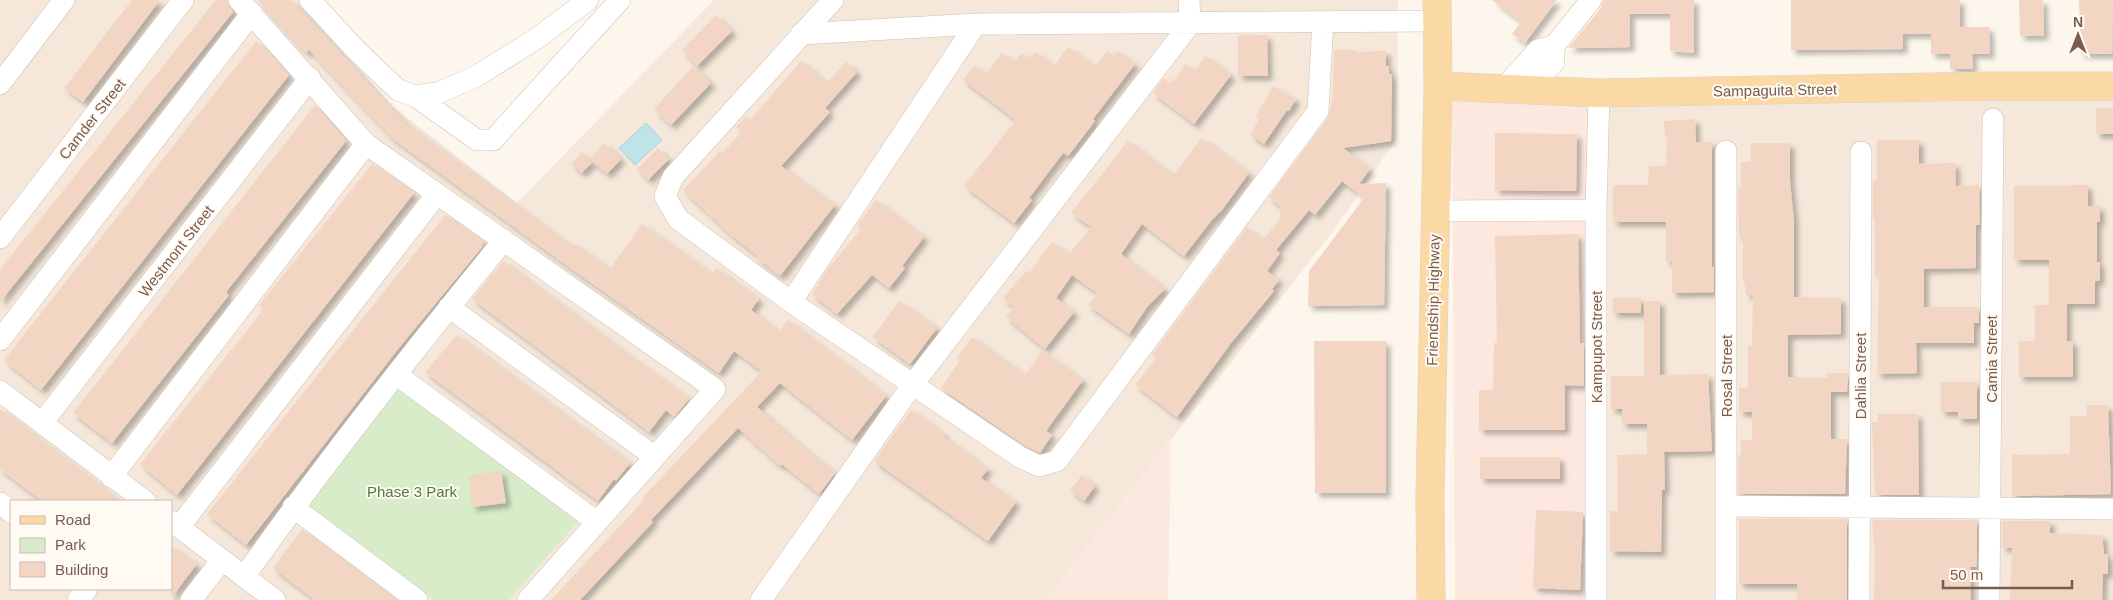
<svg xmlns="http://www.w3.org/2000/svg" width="2113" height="600" viewBox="0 0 2113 600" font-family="Arial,sans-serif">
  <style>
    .residential { fill: #f5e8da; fill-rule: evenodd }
    .commercial { fill: #fde8e0 }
    .green { fill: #d8ecc9 }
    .water { fill: #bfe3e8; stroke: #a5d3da }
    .building { fill: #f3d5c3; filter: url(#shadow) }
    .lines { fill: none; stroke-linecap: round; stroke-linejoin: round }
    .minor-casing { stroke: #d1beb0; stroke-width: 22 }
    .major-casing { stroke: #dad1cd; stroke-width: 29 }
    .minor { stroke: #fff; stroke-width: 21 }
    .major { stroke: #fbd9a5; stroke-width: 28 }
    .labels { text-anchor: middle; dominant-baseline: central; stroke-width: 4; stroke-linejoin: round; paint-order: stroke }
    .street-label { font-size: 15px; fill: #7a5c4d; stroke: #fffaf3 }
    .park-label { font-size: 15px; fill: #537a41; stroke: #fffaf3 }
  </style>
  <defs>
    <filter id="shadow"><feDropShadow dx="4.5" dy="4.5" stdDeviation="2.5" flood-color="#0004"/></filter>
  </defs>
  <rect width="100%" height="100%" fill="#fdf6ec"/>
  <path class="residential" d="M0 0H299L392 106 517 203 714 0H1398L1397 138 1331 234 1046 600H0ZM11 501H171V589H11Z
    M1600 95 2113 96V600H1597Z"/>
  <path class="commercial" d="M1452 102H1594L1593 600H1455Z
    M1171 440 1168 600H1046L1047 599Z"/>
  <path class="green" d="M399 386 578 522 509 600H434L302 504Z"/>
  <path class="water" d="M646 123 662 140 635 165 619 148Z"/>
  <path class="building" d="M132 0H160L83 102 64 88Z
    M216 0H227L233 12 0 302V269Z
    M258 0H291L406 124 568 243 569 242 580 248 610 269 642 224 712 274 716 268 759 299 751 310 779 332 788 320 886 396 852 440 780 383 757 407 798 443 835 473 819 494 782 464 780 466 738 428 651 520 653 522 580 600H551L644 500 642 498 762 371 734 351 719 373 566 265 393 139 309 50 306 53Z
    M1492 0H1557L1525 43 1512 34 1521 22Z
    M1603 0H1694V53L1670 51V14H1630V47L1568 48 1601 8Z
    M1791 0H1960V27H1989L1990 54H1972L1973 69H1950V54H1931V34H1903V49L1791 50Z
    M2019 0H2043L2044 36H2020Z
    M2079 0H2113L2112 54H2081Z
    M716 15 732 31 697 66 682 50Z
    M1238 35H1267L1268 76H1238Z
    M256 41 266 49 289 75 41 390 4 360Z
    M1068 47 1095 67 1107 51 1114 56 1117 51 1135 64 1093 119 1095 121 1068 156 1063 153 1029 198 1032 200 1014 223 964 186 1016 120 963 80 974 66 986 74 1002 53 1014 62 1021 53 1029 59 1035 52 1054 66Z
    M1334 50H1357V52L1386 51V66H1389V74H1392L1391 141 1343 148 1370 169 1359 184 1386 183 1384 305 1308 306 1309 271 1364 198 1342 181 1315 215 1309 210 1276 250 1280 253 1267 271 1279 280 1272 289 1274 291 1231 343 1177 417 1135 385 1156 358 1152 355 1247 227 1263 240 1280 219V206L1269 197 1328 118 1333 97Z
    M1206 56 1231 75 1194 124 1153 93 1164 78 1171 84 1186 64 1195 70Z
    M801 61 827 83 846 62 857 72 825 108 830 112 781 166 835 205 780 276 757 258 758 256 731 235 683 190 720 151 722 153 742 132 736 127 746 116 750 120Z
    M693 66 711 83 671 125 654 109Z
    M1273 86 1296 99 1289 111 1287 110 1264 144 1250 135 1260 118 1256 116Z
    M315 105 346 141 226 292 229 295 112 443 73 413Z
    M2096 108H2113V134H2096Z
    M1695 119 1696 142H1712V267H1714V292L1672 293V261H1666V222H1613V185H1648L1649 166H1666L1667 136H1665L1664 121Z
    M1495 133 1577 134 1576 191 1495 190Z
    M1202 138 1249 173 1222 210 1211 221 1184 256 1142 224 1121 254 1165 289 1147 307 1129 334 1088 305 1097 293 1072 275 1056 298 1074 312 1045 349 1006 317 1014 307 1003 298 1026 271 1029 273 1052 242 1069 254 1091 227 1071 213 1128 141 1173 175Z
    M1877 140H1919V164L1955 163 1956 186 1979 185 1980 225H1976V268L1924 269V307H1979V323H1974V343H1916L1917 373 1877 374 1879 276H1875V218H1873V180H1877Z
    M604 143 621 159 607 174 590 159Z
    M1751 143H1790V181L1794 221V297L1841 298V334L1788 335V377L1827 378V373H1848L1847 392H1831V439H1847L1845 494H1738V455H1741V440H1752V412H1739V388H1748V345H1752L1753 295H1746V281H1743V237H1739L1738 187H1741V162H1751Z
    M658 148 669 159 648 180 637 169Z
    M582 152 592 163 581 173 571 163Z
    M372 164 414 193 177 495 140 464 264 309 259 305Z
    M2069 185H2088V206H2100V222H2097V262H2100V281H2095V304H2067V341H2073V377H2019V341H2035V305H2049V260H2014V186H2069Z
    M876 200 924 237 902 266 905 268 889 288 872 275 837 314 812 294 829 267 861 229 857 225Z
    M445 215 484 242 481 245 483 246 398 349 246 545 207 514Z
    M1578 234 1580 343H1584V386L1565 385V430H1479V390H1493L1494 343H1497L1495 236Z
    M503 261 629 355 689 399 674 417 666 410 649 432 623 412 472 299Z
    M1613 298H1641V313H1613Z
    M899 301 937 328 910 364 873 337Z
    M1644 301H1660V375L1708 374 1712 451 1664 452 1665 490H1662L1661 552 1610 551V511H1618L1617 455 1647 454V424H1622V409H1611V376H1644Z
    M457 335 630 463 616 481 614 479 598 501 425 372Z
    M972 337 1025 375 1042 351 1083 380 1046 431 1052 435 1040 453 1026 446 941 388 960 360 957 358Z
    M1314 341H1386V493H1315Z
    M1941 382H1977V419H1958V412H1941Z
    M2087 405H2108L2111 494 2012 496V455L2070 454V416H2087Z
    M0 409 39 439 120 501H42L38 498 0 469Z
    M911 410 945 435 944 437 988 469 981 478 1016 502 988 541 874 461Z
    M1878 414H1918L1919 495H1875L1872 422H1878Z
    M1480 457H1560V479H1480Z
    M501 471 506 503 472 507 469 475Z
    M1082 475 1095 486 1084 501 1070 490Z
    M1536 510 1583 512 1580 590 1533 588Z
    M1739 519H1847V600H1797V584H1739Z
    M1872 520H1977V567H1970L1971 600H1874L1875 552Z
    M2002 521H2050V533L2102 535 2104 554H2108V574H2103L2102 600H2010L2012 548H2002Z
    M302 529 396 600H315L273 568Z
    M171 546 197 564 171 598Z"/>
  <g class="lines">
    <defs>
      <path id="minor" d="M239 0 366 144 715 389 528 600
        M310 0 356 50 398 90 415 96 440 92 475 77 536 39 588 0
        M833 0 673 177 665 196 678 219 791 302 1020 457 1039 466 1057 461 1318 111 1323 22
        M801 34 976 24 1437 21
        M0 84 64 0
        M1502 90 1538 50 1554 46 1591 0
        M1528 91 1554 62V46
        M415 96 477 140H493L620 0
        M1434 211 1596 210
        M0 238 183 0
        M791 302 976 24
        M449 307 655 457
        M0 340 252 13
        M397 375 597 522
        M0 391 145 501
        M42 423 310 78
        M111 477 366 144
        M0 503 11 512
        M1726 506 2113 509
        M293 507 417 600
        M171 521 275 600
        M179 527 437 194
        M244 577C326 461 414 350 504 240
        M78 600 87 589
        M191 600 222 560
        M761 600 913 384 1190 24 1189 0
        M1596 600V210L1599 93
        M1726 600V151
        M1859 600 1861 152
        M1989 600 1993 119"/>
      <path id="major" d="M1438 86 1599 93 1990 86H2113
        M1431 600 1430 498 1438 86 1437 0"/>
    </defs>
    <use href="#minor" class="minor-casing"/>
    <use href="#major" class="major-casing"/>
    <use href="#minor" class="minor"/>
    <use href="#major" class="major"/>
  </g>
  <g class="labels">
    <g class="street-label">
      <text transform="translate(1775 90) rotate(-1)">Sampaguita Street</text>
      <text transform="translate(92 119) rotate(-52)">Camder Street</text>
      <text transform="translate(176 251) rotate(-52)">Westmont Street</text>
      <text transform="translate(1433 300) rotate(-89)">Friendship Highway</text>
      <text transform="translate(1596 347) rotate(-90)">Kampupot Street</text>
      <text transform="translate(1991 359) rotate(-90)">Camia Street</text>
      <text transform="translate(1726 376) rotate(-90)">Rosal Street</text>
      <text transform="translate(1860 376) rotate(-90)">Dahlia Street</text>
    </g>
    <g class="park-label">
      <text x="412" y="491">Phase 3 Park</text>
    </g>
  </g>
  <rect x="10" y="500" width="162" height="90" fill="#fffaf3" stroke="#cabbb1"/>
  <rect x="20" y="516" width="25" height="8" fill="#fbd9a5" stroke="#cabbb1"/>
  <text x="55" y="525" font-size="15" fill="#7a5c4d">Road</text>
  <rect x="20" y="538" width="25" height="15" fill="#d8ecc9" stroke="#cabbb1"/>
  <text x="55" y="550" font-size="15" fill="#7a5c4d">Park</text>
  <rect x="20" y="562" width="25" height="15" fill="#f3d5c3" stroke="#cabbb1"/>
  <text x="55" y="575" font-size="15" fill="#7a5c4d">Building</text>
  <g transform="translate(2078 35)" stroke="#fffaf3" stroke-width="4" paint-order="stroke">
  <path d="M0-4L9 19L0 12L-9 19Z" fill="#7a5c4d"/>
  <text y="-8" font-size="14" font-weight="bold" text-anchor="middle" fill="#7a5c4d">N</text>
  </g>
  <path d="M1943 580v8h129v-8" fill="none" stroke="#7a5c4d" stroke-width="2.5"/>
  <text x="1950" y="580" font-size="15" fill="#7a5c4d" stroke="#fffaf3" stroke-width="4" paint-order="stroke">50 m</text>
</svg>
